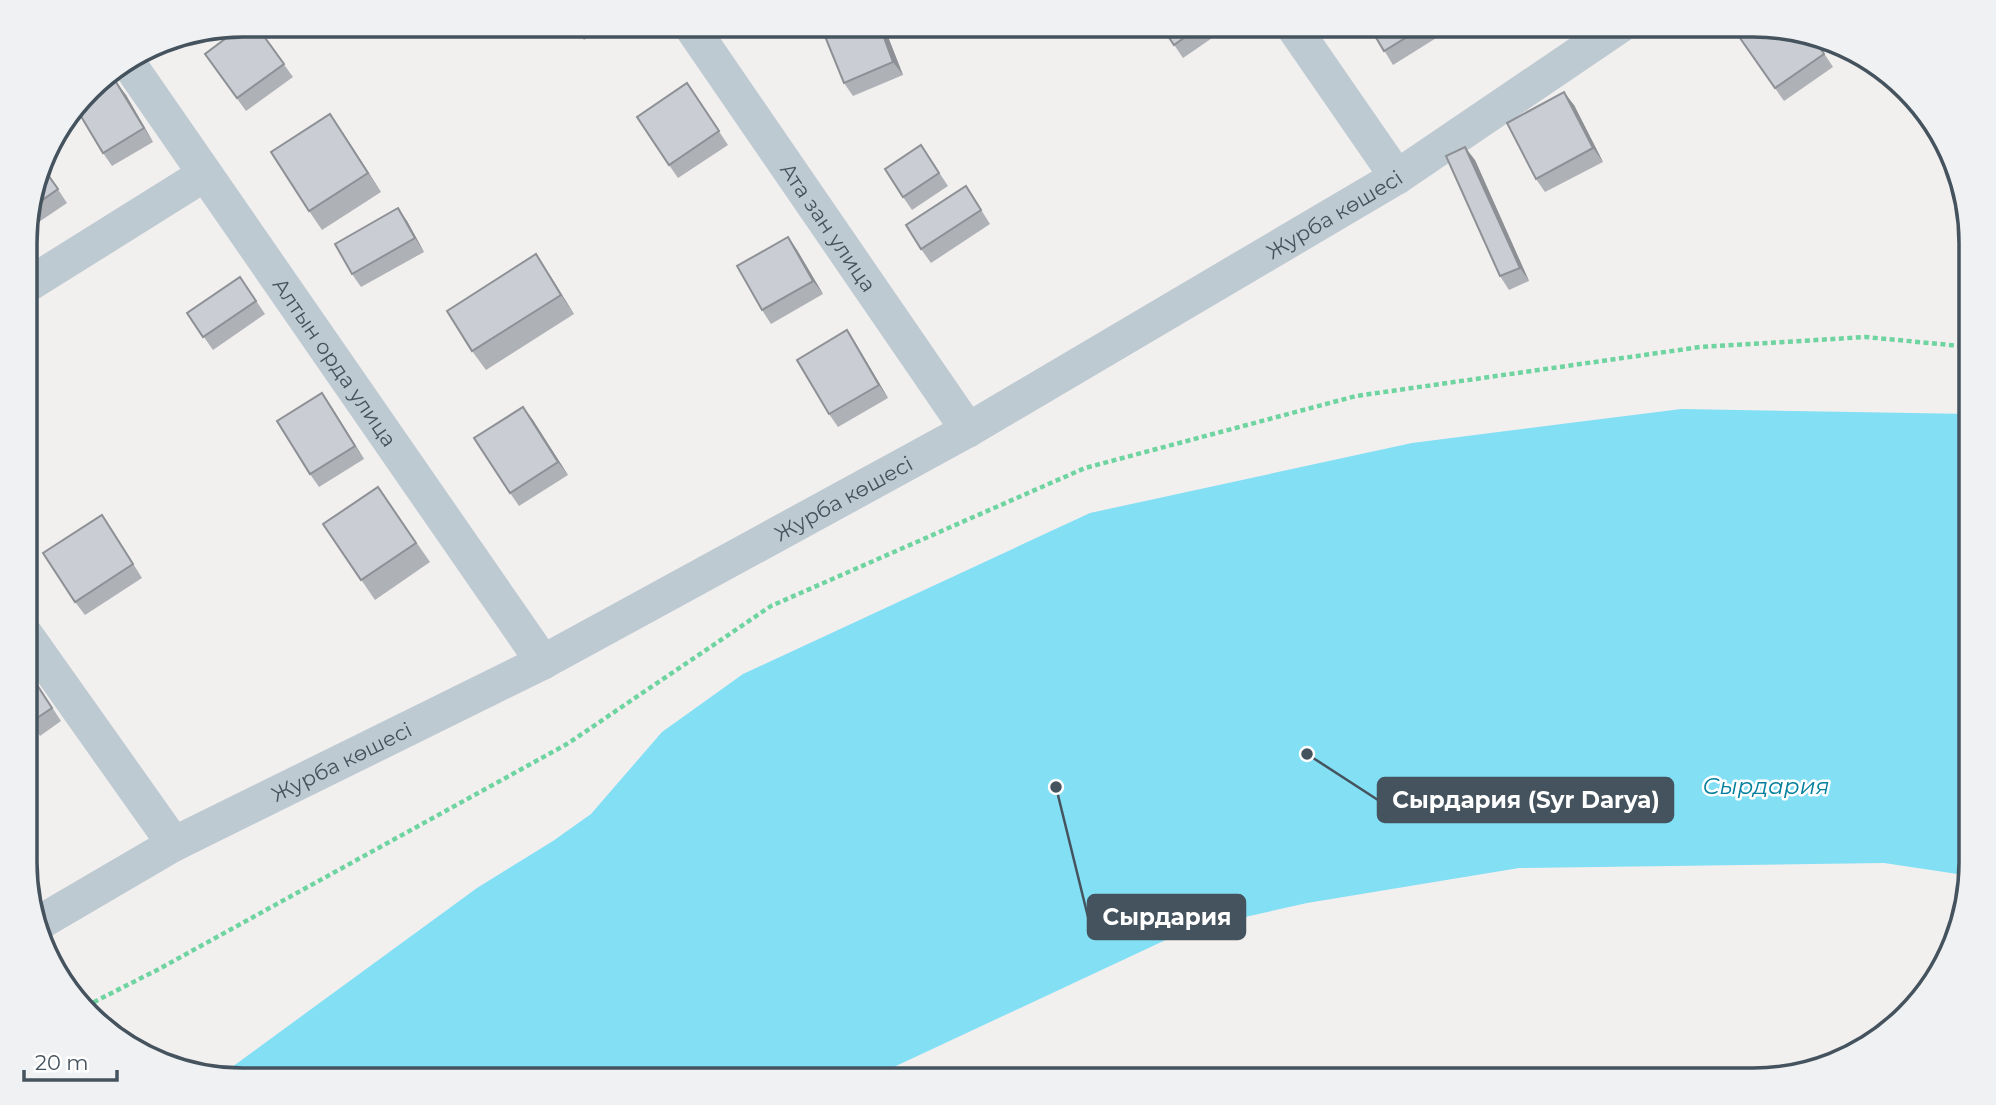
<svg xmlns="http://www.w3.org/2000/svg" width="1996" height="1105" viewBox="0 0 1996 1105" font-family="Montserrat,sans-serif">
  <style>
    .water { fill: #82dff4 }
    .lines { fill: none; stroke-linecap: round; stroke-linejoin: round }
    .path { stroke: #6ed4a0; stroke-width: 4.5; stroke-dasharray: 5 3.5; stroke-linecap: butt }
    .street { stroke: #becad2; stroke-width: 35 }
    .wall { fill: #aeb1b6 }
    .shaded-wall { fill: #8d9094 }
    .building { fill: #caced4; stroke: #8d9094; stroke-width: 2 }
    .labels { text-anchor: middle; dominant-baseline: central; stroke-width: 5; stroke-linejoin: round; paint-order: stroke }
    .street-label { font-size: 21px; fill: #45535e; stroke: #fff }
    .water-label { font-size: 23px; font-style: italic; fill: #03809d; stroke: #fff }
    .rim { fill: none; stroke: #45535e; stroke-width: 3.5 }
    .leader { fill: none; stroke: #45535e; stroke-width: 2.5 }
    .callout-dot { fill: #45535e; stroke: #fff; stroke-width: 2.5 }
    .callout { fill: #45535e; stroke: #45535e; stroke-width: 2.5 }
    .callout-label { font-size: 23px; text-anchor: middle; font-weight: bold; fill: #fff }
  </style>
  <rect width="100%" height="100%" fill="#f2efef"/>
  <path class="water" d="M1681 409 1971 414V876L1884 863 1519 868 1307 903 1187 930 866 1080H243L221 1075 477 888 553 841 591 814 662 732 743 674 1090 513 1412 443Z"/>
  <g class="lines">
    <path class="path" d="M86 1006 159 969 567 744 771 606 1085 468 1356 396 1700 347 1866 337 1971 347"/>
    <g class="street">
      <path id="s1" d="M690 25 968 430"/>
      <path d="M1292 25 1397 177"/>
      <path id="s2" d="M127 61 543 662"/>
      <path d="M26 286 205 174"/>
      <path d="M26 635 174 844"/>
      <path id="s3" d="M39 923 174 844 543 662 968 430 1397 177 1621 25"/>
    </g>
  </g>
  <path class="wall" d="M255 24 293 77 246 111 205 54Z
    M573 24H606L584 40Z
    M834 24H883L903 75 853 96 844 83Z
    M1160 24H1212L1218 34 1183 58Z
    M1368 24H1435L1441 35 1393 65Z
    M1740 38 1816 41 1833 67 1784 101Z
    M687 83 728 145 678 178 669 165Z
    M126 95 153 142 112 166 103 153Z
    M1574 105 1603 162 1545 192 1536 179Z
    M343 133 381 192 322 230 309 211Z
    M921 145 948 186 912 210 903 197Z
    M1475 160 1529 281 1509 290 1500 276Z
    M42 165 67 203 30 228 26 224V215Z
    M975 200 990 224 931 263 921 249Z
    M407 221 424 252 361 287 352 274Z
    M788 237 797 250 823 294 771 324 762 310Z
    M549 274 574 314 486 370 472 351Z
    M240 277 265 314 213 350 187 313Z
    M847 330 856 344 888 398 838 427 829 414Z
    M322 393 364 459 319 487 310 474Z
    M523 407 568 475 519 506 510 493Z
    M378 487 430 562 375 600 323 524Z
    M111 528 142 578 85 615 75 602Z
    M26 667 61 721 40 736 26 715Z"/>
  <path class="shaded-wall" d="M879 24H883L903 75 893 62Z
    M116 82 126 95 153 142 144 128Z
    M1564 92 1574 105 1603 162 1593 148Z
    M330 114 343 133 381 192 368 173Z
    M1465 147 1475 160 1529 281 1520 268Z
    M398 208 407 221 424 252 415 238Z
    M788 237 797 250 823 294 813 281Z
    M536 254 549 274 574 314 561 295Z
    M847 330 856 344 888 398 879 385Z
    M322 393 331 406 364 459 355 446Z
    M523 407 533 420 568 475 558 462Z"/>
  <path class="building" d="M245 24H255L284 64 237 98 205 54Z
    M834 24H879L893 62 844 83 822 29Z
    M1160 24H1203L1174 45Z
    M1368 24H1428L1384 51Z
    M1758 26 1816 41 1824 54 1775 88 1740 38Z
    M116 82 144 128 103 153 76 108 79 105Z
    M687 83 719 131 669 165 637 117Z
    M1564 92 1593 148 1536 179 1507 123Z
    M330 114 368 173 309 211 271 152Z
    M921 145 939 173 903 197 885 169Z
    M1465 147 1520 268 1500 276 1446 156Z
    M41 165 58 189 28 210Z
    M966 186 981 210 921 249 906 225Z
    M398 208 415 238 352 274 335 244Z
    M788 237 813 281 762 310 737 266Z
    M536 254 561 295 472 351 447 311Z
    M240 277 256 301 203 337 187 313Z
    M847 330 879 385 829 414 797 360Z
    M322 393 355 446 310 474 277 421Z
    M523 407 558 462 510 493 474 438Z
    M378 487 416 543 361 580 323 524Z
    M102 515 133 564 75 602 43 553Z
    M26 668 52 708 31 722 26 715Z"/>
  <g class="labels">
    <g class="street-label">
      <text stroke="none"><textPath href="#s3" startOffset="1477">Журба көшесі</textPath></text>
      <text stroke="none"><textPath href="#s1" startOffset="245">Ата зан улица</textPath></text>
      <text stroke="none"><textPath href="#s2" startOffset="366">Алтын орда улица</textPath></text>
      <text stroke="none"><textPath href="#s3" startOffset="910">Журба көшесі</textPath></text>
      <text stroke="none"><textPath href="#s3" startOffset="343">Журба көшесі</textPath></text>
    </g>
    <g class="water-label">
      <text x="1766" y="786">Сырдария</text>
    </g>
  </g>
  <path d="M0 0H1996V1105H0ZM243 37H1753A206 206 0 0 1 1959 243V862A206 206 0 0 1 1753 1068H243A206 206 0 0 1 37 862V243A206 206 0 0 1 243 37Z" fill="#f0f1f2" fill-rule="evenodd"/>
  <path class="rim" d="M243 37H1753A206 206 0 0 1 1959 243V862A206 206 0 0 1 1753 1068H243A206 206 0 0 1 37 862V243A206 206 0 0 1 243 37Z"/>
  <path class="leader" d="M1307 754L1378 800M1056 787L1088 917"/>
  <g class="callout-dot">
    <circle cx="1307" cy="754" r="7"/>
    <circle cx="1056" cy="787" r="7"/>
  </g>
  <g class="callout">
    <rect x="1378" y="778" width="295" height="44" rx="7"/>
    <rect x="1088" y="895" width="157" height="44" rx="7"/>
  </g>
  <g class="callout-label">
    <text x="1526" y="808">Сырдария (Syr Darya)</text>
    <text x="1167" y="925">Сырдария</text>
  </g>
  <path d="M24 1070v10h93v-10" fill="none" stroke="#45535e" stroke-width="3.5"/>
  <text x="35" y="1070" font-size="21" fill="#45535e" stroke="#ffffff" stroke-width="5" paint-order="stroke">20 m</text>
</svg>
